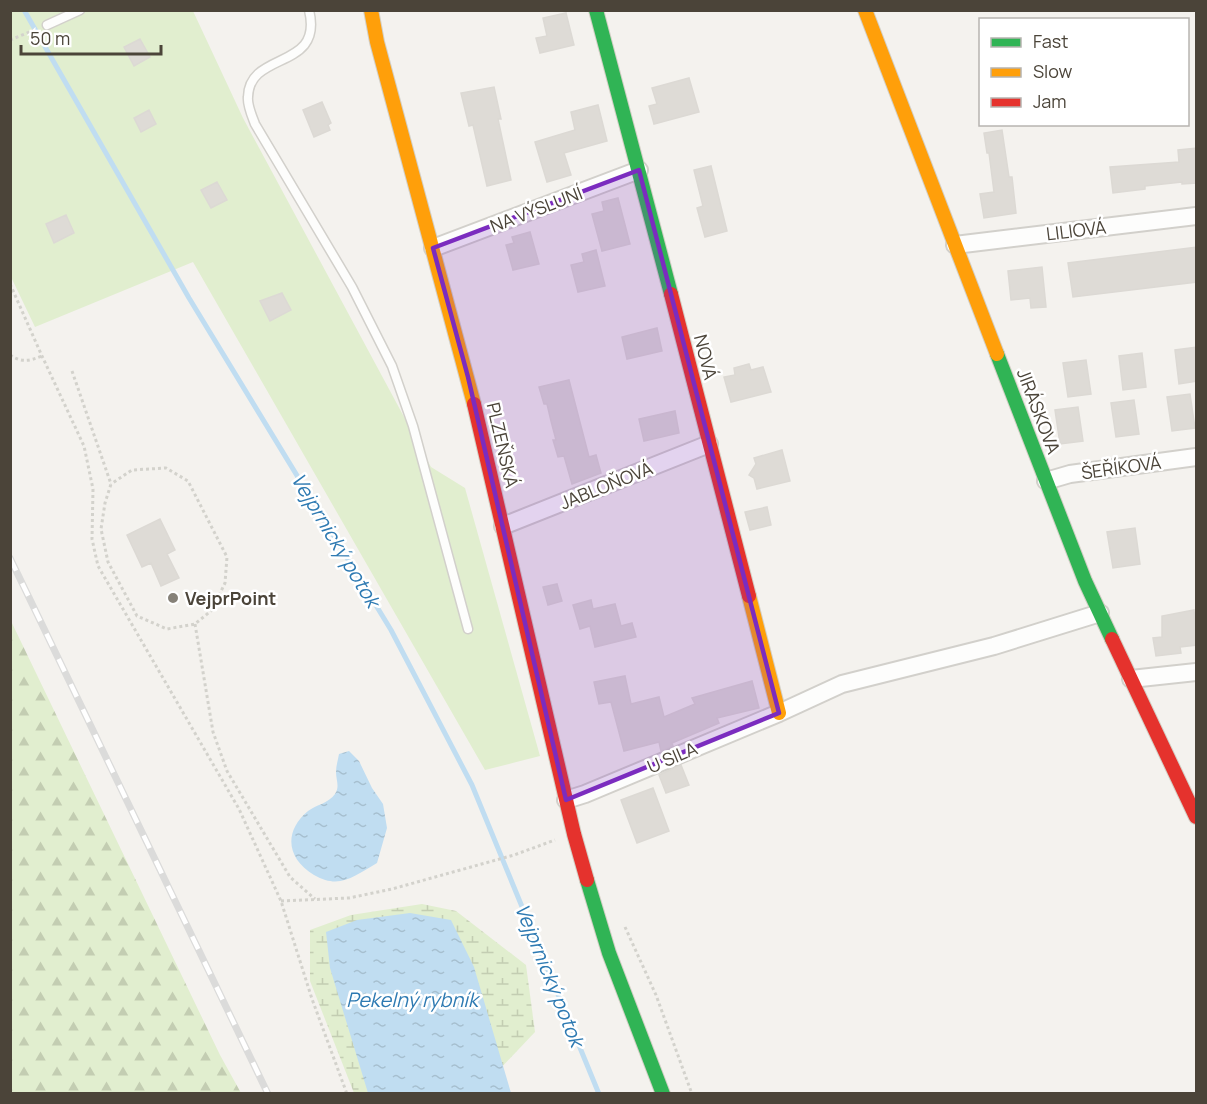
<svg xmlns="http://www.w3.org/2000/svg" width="1207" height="1104" viewBox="0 0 1207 1104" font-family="Manrope,sans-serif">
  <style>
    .green { fill: #e1eecf }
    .forest { fill: url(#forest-firs) }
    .wetland { fill: url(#wetland-marsh) }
    .water { fill: url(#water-ripples) }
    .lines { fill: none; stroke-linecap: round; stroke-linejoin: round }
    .stream { stroke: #c0ddf1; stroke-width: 5 }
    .building { fill: #dedbd6; stroke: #dcd9d4; stroke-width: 1.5 }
    .lane-casing { stroke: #d2d0cb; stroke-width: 11 }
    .street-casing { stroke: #d2d0cb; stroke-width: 20 }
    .fast-casing { stroke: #d3cfc5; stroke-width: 16 }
    .slow-casing { stroke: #d3cfc5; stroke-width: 16 }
    .jam-casing { stroke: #d3cfc5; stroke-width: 16 }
    .path { stroke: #d3d2cc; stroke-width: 3; stroke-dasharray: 3 3; stroke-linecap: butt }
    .lane { stroke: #fdfdfc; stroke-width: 8 }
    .street { stroke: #fdfdfc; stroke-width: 16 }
    .fast { stroke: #30b455; stroke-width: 14 }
    .slow { stroke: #ff9f0a; stroke-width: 14 }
    .jam { stroke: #e5322d; stroke-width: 14 }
    .rail-casing { stroke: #dbdbda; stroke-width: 7 }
    .rail { stroke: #fff; stroke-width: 4.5; stroke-dasharray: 14; stroke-linecap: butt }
    .marked { fill: #7b2cbf; fill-opacity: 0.2; stroke: #7b2cbf; stroke-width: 4.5; stroke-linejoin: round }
    .poi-dot { fill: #868178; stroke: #fff; stroke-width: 2 }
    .labels { text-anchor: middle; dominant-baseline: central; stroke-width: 5; stroke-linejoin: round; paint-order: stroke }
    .street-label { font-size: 18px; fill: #4b4439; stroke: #fff }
    .poi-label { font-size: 18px; font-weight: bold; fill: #4b4439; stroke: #fff; text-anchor: start }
    .water-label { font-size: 20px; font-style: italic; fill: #2e7ab2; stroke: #fff }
  </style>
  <defs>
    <pattern id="forest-firs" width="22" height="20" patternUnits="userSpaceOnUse" patternTransform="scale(1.5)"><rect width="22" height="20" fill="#e1eecf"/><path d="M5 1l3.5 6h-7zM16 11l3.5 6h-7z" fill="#c3cdb2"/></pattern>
    <pattern id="wetland-marsh" width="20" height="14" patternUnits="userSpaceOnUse" patternTransform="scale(1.5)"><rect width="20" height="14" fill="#e1eecf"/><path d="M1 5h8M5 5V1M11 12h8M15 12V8" fill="none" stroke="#c3cdb2"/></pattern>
    <pattern id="water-ripples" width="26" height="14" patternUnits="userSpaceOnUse" patternTransform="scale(1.5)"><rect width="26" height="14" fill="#c0ddf1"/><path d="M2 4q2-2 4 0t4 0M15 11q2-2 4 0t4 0" fill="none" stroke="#a6bfcf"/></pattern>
  </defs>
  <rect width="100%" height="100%" fill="#f4f2ee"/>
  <path class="green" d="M11 11H193L243 118 431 467 465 488 540 756 485 770 193 262 35 327 11 277Z"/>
  <path class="forest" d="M10 619 220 1055 241 1093H11Z"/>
  <path class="wetland" d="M422 904 456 911 526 965 535 1032 498 1071 457 1093H354L310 981V930L351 915Z"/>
  <path class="water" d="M349 751 359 761 372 788 383 804 387 828 377 863C354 876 340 890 314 875 287 859 283 832 308 811 316 805 329 803 335 794 340 787 336 780 336 772 336 766 338 760 339 754Z
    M410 913 451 920 474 967 511 1093H368L330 968 326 932 357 920Z"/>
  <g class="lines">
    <path class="stream" d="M24 10 189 298 391 630 472 785 599 1094"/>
  </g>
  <path class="building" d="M566 13 574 45 540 53 536 38 547 36 543 18Z
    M140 39 150 57 134 66 124 47Z
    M689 78 699 112 654 124 649 106 657 104 652 88Z
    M494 87 501 119H498L511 180 487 186 473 125 469 126 461 93Z
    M322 102 331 123 328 125 330 130 314 137 303 110Z
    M598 105 607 141 564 153 571 175 547 182 535 142 575 130 571 112Z
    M149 110 156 124 141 132 134 118Z
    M1002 130 1009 177H1012L1016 213 984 218 980 194 994 192 989 153H987L984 133Z
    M1197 148V183L1182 184V182L1145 186V189L1113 193 1110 167 1179 162 1178 150Z
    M711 166 727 231 705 237 697 208 703 206 694 170Z
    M217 182 227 200 211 208 201 190Z
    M618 198 630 244 602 251 592 214 604 211 602 202Z
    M66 215 74 233 54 243 46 224Z
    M530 232 539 264 513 270 506 245 514 243 512 237Z
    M1197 247V282L1073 297 1068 263Z
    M596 250 605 286 578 292 571 265 584 262 582 254Z
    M1042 267 1046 307 1031 308 1030 298 1011 300 1008 271Z
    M282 293 291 310 270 321 260 301Z
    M657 328 662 351 627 359 622 337Z
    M1197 347V381L1179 384 1175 350Z
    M1142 353 1146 387 1123 390 1119 356Z
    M1086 360 1091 394 1068 397 1063 363Z
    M749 364 751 370 763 367 771 392 731 402 724 377 735 375 734 368Z
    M569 380 589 457 596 455 601 473 572 484 564 456 558 457 553 440H556L551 421 547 404H544L539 387Z
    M1190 394 1195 428 1172 431 1167 397Z
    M1134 400 1139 434 1116 437 1111 403Z
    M1078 407 1083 441 1060 444 1055 410Z
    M675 411 679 433 644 441 639 419Z
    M782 450 790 481 757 489 754 478 749 475 756 464 754 458Z
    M767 507 771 525 750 530 745 512Z
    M160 519 175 550 167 554 179 578 161 586 151 563 142 567 127 535Z
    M1135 528 1140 564 1113 568 1107 532Z
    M557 584 562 601 548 605 543 587Z
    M591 600 593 609 615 604 621 626 632 623 636 637 595 647 590 626 580 629 573 605Z
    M1194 610 1197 645 1180 647 1181 653 1156 656 1153 638 1162 637V616Z
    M625 676 631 704 659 697 664 717 695 704 692 698 752 681 759 708 717 718 719 723 672 743 673 746 661 751 659 742 624 751 611 702 599 704 594 682Z
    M681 765 689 785 666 793 659 775Z
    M653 788 669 831 637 843 621 800Z"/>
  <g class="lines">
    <defs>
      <path id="lane" d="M309 10C324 71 249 50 248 97 247 105 252 116 255 124L352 287 392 366 413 426 468 629
        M47 25 80 10"/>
      <path id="street" d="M955 245 1196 216
        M433 248 639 170
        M1046 481 1070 474 1196 457
        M503 526 709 444
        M1131 679 1196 672
        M566 800 585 794 779 713 842 684 994 646 1100 613"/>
      <path id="fast" d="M596 10 671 294
        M997 354 1085 581 1112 639
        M587 880 609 953 663 1094"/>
      <path id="slow" d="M371 10 377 42 474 404
        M865 10 997 354
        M749 596 779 713"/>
      <path id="jam" d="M671 294 749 596
        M474 404 574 834 587 880
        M1112 639 1196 817"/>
    </defs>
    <use href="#lane" class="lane-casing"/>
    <use href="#street" class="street-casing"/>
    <use href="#fast" class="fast-casing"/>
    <use href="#slow" class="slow-casing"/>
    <use href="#jam" class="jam-casing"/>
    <path class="path" d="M10 40 37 29
      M10 284 42 356 84 446 93 489 92 539 98 566 239 809 281 901 312 999 347 1094
      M10 355C22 363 29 361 42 356
      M72 371 111 484 105 503 101 529 108 562 137 616 167 629 195 624 212 610 225 583 227 557 188 481 166 468 132 470 111 484
      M195 624 213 732 227 771 290 877 315 899
      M281 901 349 898 392 889 514 855 555 840
      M625 927 656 995 692 1094"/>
    <use href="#lane" class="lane"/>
    <use href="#street" class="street"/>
    <use href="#fast" class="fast"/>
    <use href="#slow" class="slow"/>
    <use href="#jam" class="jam"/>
    <defs>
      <path id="rail" d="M10 558 268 1094"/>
    </defs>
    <use href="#rail" class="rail-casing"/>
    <use href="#rail" class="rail"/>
  </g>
  <path class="marked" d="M639 170 779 713 566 800 468 377 433 248Z"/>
  <circle class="poi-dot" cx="173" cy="598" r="6"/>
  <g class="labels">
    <g class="street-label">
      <text transform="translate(536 209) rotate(-21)">NA VÝSLUNÍ</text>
      <text transform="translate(1076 230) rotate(-7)">LILIOVÁ</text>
      <text transform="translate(706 357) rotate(76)">NOVÁ</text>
      <text transform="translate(1039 411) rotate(69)">JIRÁSKOVA</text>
      <text transform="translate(503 445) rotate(77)">PLZEŇSKÁ</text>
      <text transform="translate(1121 467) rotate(-8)">ŠEŘÍKOVÁ</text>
      <text transform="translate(606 485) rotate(-22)">JABLOŇOVÁ</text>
      <text transform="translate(672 757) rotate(-23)">U SILA</text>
    </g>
    <g class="poi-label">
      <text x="185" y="598">VejprPoint</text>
    </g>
    <g class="water-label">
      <text transform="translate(336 540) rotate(59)">Vejprnický potok</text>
      <text transform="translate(550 975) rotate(68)">Vejprnický potok</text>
      <text x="412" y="999">Pekelný rybník</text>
    </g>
  </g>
  <rect width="1207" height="1104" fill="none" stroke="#4b4439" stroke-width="24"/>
  <rect x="979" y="18" width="210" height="108" fill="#ffffff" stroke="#b7b4b0" stroke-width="1.5"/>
  <rect x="991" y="38" width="30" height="9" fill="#30b455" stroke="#b7b4b0" stroke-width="1.5"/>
  <text x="1033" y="48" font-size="18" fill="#4b4439">Fast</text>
  <rect x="991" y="68" width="30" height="9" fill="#ff9f0a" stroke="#b7b4b0" stroke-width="1.5"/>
  <text x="1033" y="78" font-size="18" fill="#4b4439">Slow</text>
  <rect x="991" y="98" width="30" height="9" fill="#e5322d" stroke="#b7b4b0" stroke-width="1.5"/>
  <text x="1033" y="108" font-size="18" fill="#4b4439">Jam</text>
  <path d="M21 45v9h140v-9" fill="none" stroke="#4b4439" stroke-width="3"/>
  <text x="30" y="45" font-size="18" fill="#4b4439" stroke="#ffffff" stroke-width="4.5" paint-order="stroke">50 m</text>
</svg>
